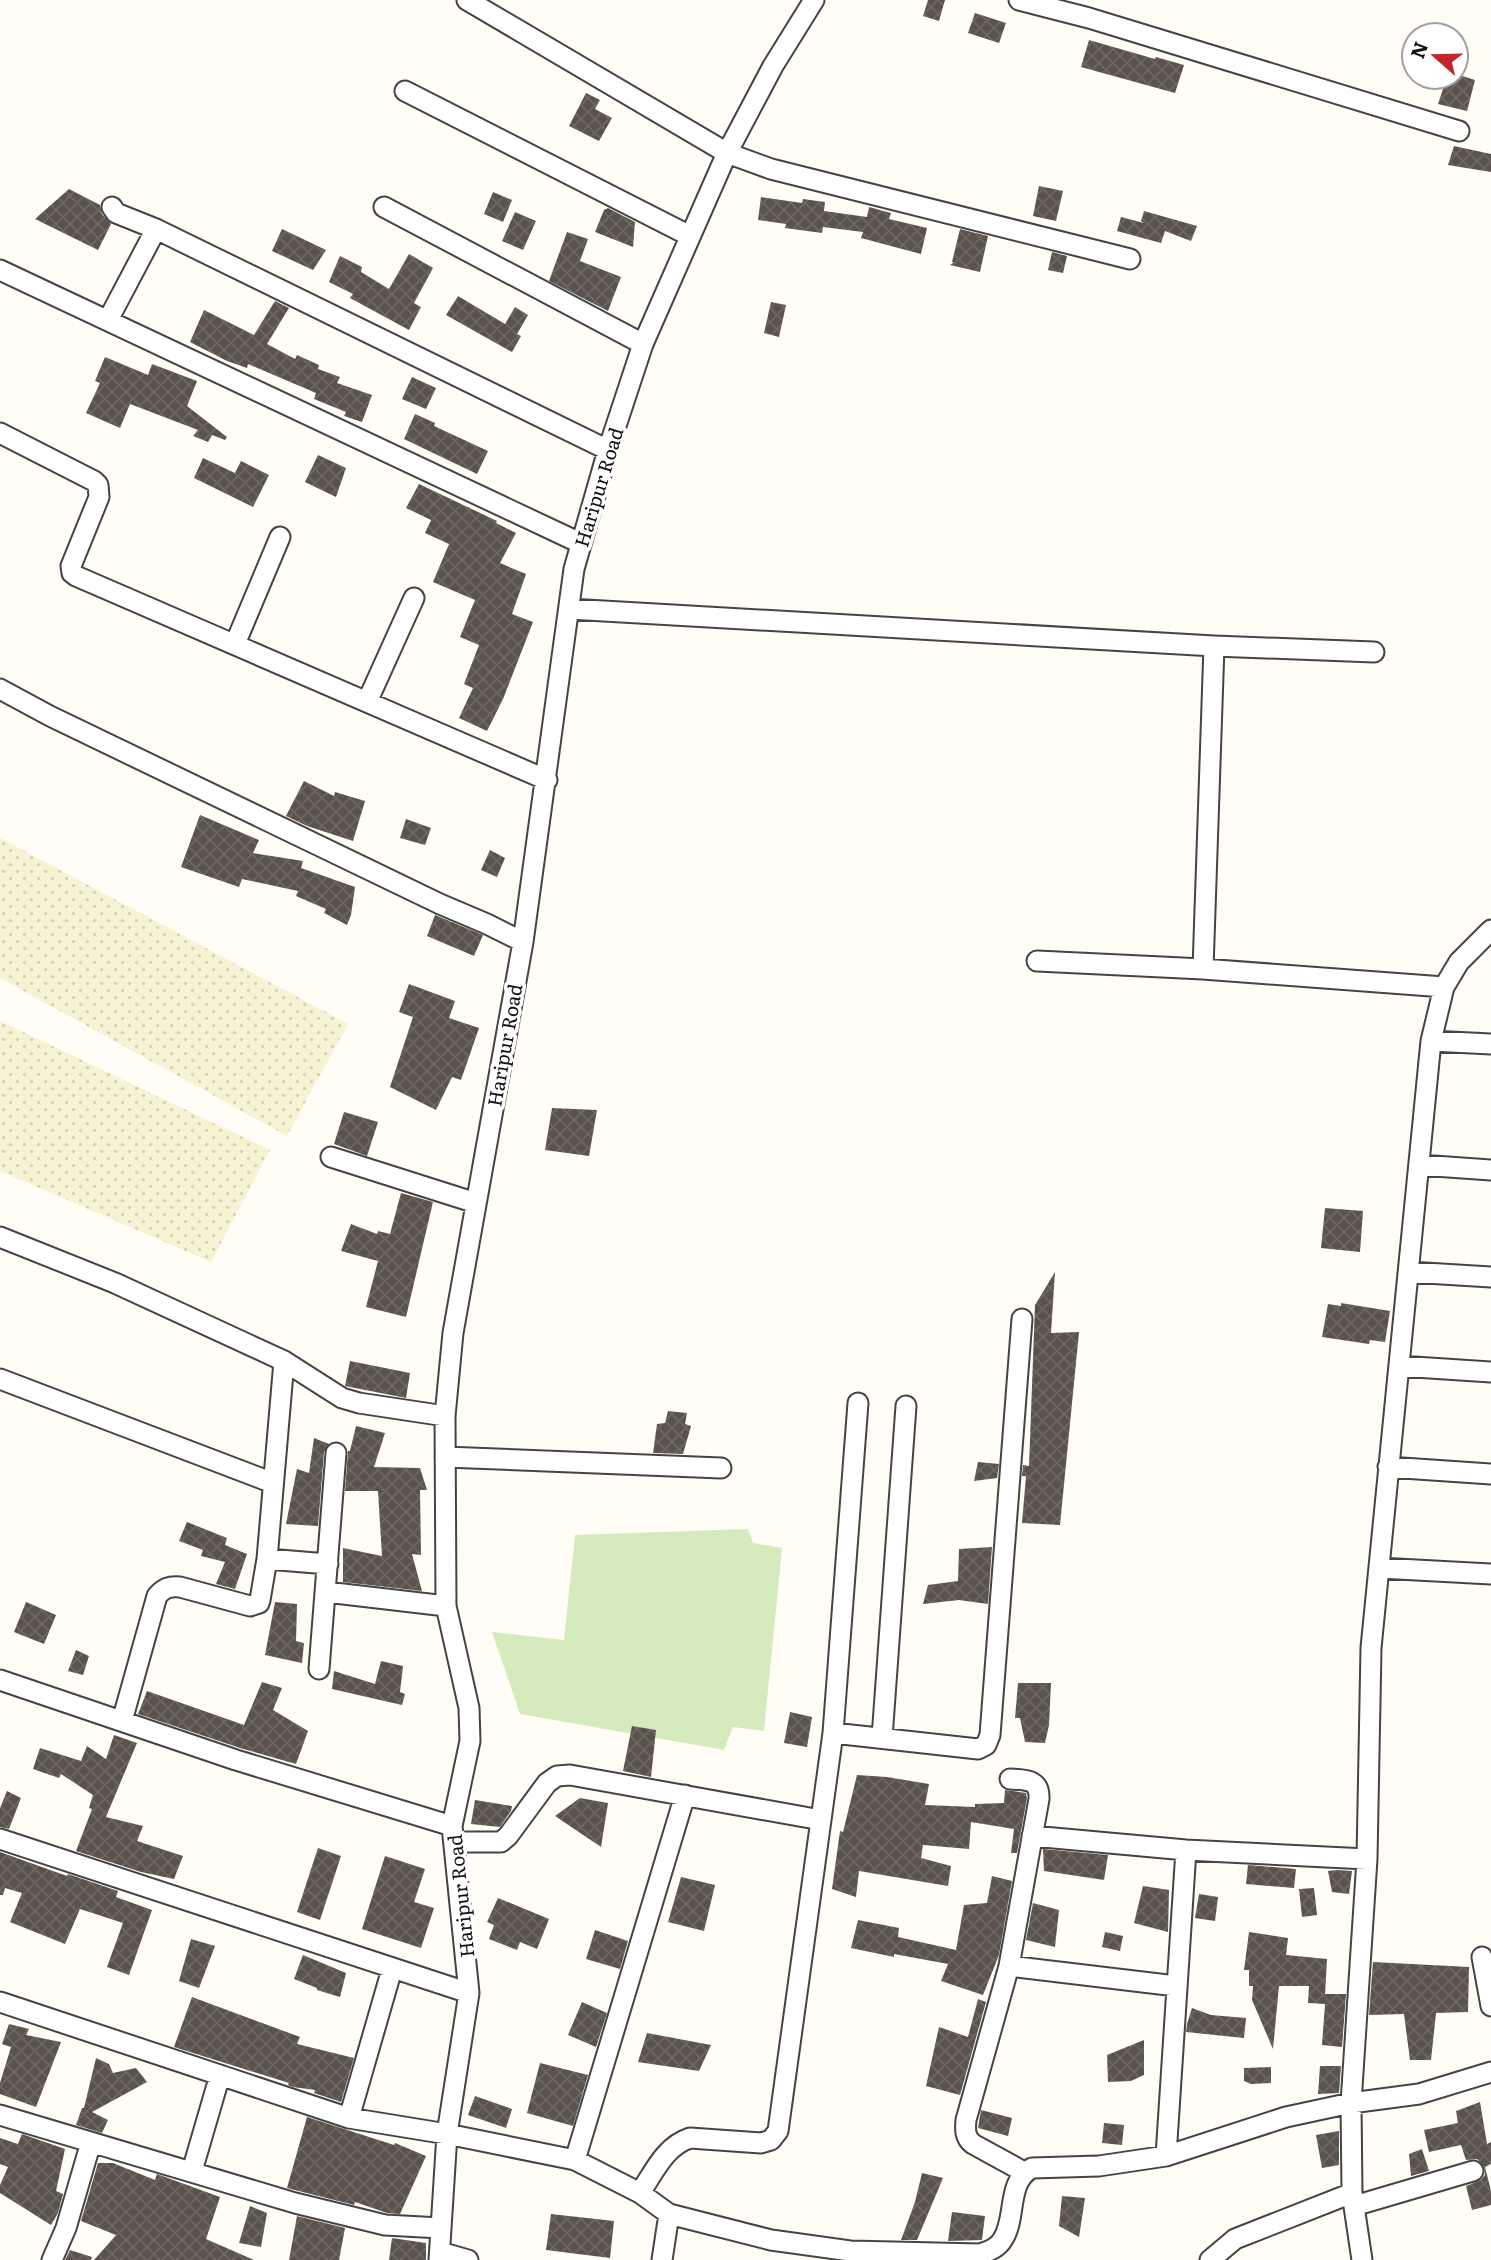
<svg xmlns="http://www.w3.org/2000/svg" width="1491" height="2260" viewBox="0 0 1491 2260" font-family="Literata,serif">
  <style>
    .farmland { fill: url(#farmland-dots) }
    .grass { fill: #d5ebbd }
    .building { fill: url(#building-cross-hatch) }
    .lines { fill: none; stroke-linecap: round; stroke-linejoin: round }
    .minor-casing { stroke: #444; stroke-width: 23 }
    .minor { stroke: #fff; stroke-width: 19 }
    .labels { text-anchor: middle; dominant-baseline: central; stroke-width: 7; stroke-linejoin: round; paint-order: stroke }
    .street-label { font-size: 19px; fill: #111; stroke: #fff }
  </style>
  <defs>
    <pattern id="farmland-dots" width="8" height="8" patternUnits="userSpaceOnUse" patternTransform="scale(1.75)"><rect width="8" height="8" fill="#f6f3d4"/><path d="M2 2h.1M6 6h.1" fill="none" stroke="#d2cfb5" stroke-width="1.8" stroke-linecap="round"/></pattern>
    <pattern id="building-cross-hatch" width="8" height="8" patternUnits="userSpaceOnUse" patternTransform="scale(1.75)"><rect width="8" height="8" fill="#5a524d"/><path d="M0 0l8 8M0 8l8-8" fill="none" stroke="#6d6662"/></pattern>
  </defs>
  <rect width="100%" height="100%" fill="#fffdf5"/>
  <path class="farmland" d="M0 838 348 1024 287 1136 0 978Z
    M0 1021 270 1150 211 1262 0 1171Z"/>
  <path class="grass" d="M748 1529 753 1543 782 1548 764 1731 733 1727 724 1750 520 1714 492 1632 564 1640 575 1535Z"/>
  <path class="building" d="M928 0H945L939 21 923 16Z
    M975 13 1006 23 999 43 968 33Z
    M1089 40 1155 59 1156 57 1184 65 1175 93 1081 67Z
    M1456 74 1475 80 1467 111 1438 104 1447 77H1456Z
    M586 93 600 100 595 109 612 118 599 141 569 126Z
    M1454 146 1491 154V172L1448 165Z
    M1039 186 1063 191 1056 221 1033 216Z
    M69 189 100 205 102 214 111 224 98 250 35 219Z
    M493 192 512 200 503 222 484 214Z
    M761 197 802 203 803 199 825 202 824 211 867 217 869 207 891 213 889 219 927 228 921 254 861 238 863 232 823 227 822 233 785 228 786 224 758 220Z
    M608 208 635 222 633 247 595 232 604 210Z
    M1144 211 1197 226 1191 241 1165 231 1161 243 1117 231 1121 217 1144 223 1141 221Z
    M515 212 536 221 523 250 502 241Z
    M282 229 326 250 313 270 272 251Z
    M960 229 988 236 980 272 950 265 954 262H952Z
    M567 232 588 239 580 261 621 277 608 311 549 281Z
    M1052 252 1067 256 1063 273 1048 270Z
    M409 254 433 268 414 303 421 307 409 330 350 298 353 294 329 282 340 256 362 267 361 272 389 289Z
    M458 296 505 324 515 307 528 315 517 334 521 336 512 352 446 315Z
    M275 301 289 308 267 344 295 359 297 355 319 365 318 369 340 377 337 383 372 395 362 422 344 416 346 412 314 399 316 393 248 364 247 368 227 361 190 342 204 310 254 335Z
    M771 302 786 305 779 337 764 333Z
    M105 357 148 375 152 364 197 381 187 406 227 437 225 440 212 435 208 442 193 436 198 430 130 404 120 428 86 413 100 383 95 381Z
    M412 377 436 388 426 409 402 399Z
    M415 414 435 423 434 426 488 451 477 474 404 439Z
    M318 455 346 468 336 497 305 482Z
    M203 458 235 473 241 461 269 475 253 507 194 478Z
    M419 484 497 521 496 523 516 533 500 563 526 574 512 614 533 622 503 699 487 731 459 718 473 688 464 684 479 645 460 637 475 600 433 582 449 544 425 533 431 520 406 508Z
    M304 781 334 796 335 792 365 801 353 841 307 826 286 816Z
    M200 815 259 840 253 853 303 861 301 868 355 887 351 915 347 925 324 913 326 909 296 896 298 891 242 879 239 887 181 867Z
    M406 819 431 828 425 845 400 838Z
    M490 850 505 858 497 877 481 870Z
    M435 915 483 935 474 956 427 936Z
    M409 984 455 1001 449 1018 479 1028 461 1080 452 1077 436 1110 390 1087 413 1017 399 1012Z
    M552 1108 597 1110 589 1156 545 1150Z
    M344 1112 378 1122 367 1156 334 1144Z
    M401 1193 433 1202 406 1317 366 1307 378 1261 341 1251 351 1224 377 1234 378 1231 390 1234Z
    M1325 1208 1363 1211 1360 1252 1321 1248Z
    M1055 1272 1051 1333 1079 1332 1060 1525 1022 1523 1026 1476H1022L1023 1465 1029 1466 1035 1305Z
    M1341 1303 1390 1311 1385 1342 1370 1340 1369 1344 1322 1337 1328 1304 1341 1306Z
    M350 1361 410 1373 406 1398 345 1386Z
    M668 1411 687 1413 685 1424 691 1426 683 1454 653 1453 657 1424 665 1423Z
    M356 1426 385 1433 374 1467 420 1468 427 1490H420L421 1555 412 1554 422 1591 343 1582V1548L382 1556 378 1491H345L348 1451H350Z
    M314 1438 329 1444 324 1452 318 1526 286 1524 297 1469 309 1473Z
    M978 1462 999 1464 997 1478 974 1481Z
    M187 1522 227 1538 225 1545 247 1554 235 1589 216 1584 225 1562 201 1556 203 1550 179 1541Z
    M992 1547 988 1604 959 1600 923 1604 928 1585 958 1581 959 1549Z
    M26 1602 56 1615 44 1644 14 1632Z
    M275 1602 297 1604 296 1641 304 1643 302 1663 265 1655Z
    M76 1650 89 1656 83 1675 68 1671Z
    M381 1661 403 1666 400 1692 405 1694 402 1705 332 1689 334 1671 375 1684Z
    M262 1682 282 1688 273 1710 308 1731 296 1764 240 1748 138 1714 147 1691 244 1725Z
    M1018 1683H1051L1049 1725 1045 1743 1025 1742 1020 1718H1015Z
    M790 1712 812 1717 807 1747 784 1743Z
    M632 1726 656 1730 651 1777 623 1771Z
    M114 1735 137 1743 106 1817 143 1826 137 1841 183 1856 174 1879 141 1872 76 1851 92 1809 89 1808 93 1795 61 1774 59 1778 33 1769 40 1748 81 1761 87 1746 106 1759Z
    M857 1775 887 1777 929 1784 925 1805 975 1807V1804L1004 1803 1005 1790 1026 1793 1027 1798 1017 1853H1011L1014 1829 971 1822 969 1849 923 1845 921 1858 951 1866 948 1886 859 1871 856 1897 832 1889 840 1831 843 1832Z
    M7 1791 21 1798 9 1829 0 1827V1808Z
    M580 1798 608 1803 601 1847 555 1816Z
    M475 1800 512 1806 511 1811 500 1827 471 1824Z
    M318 1848 341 1856 320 1920 297 1912Z
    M1043 1849 1108 1855 1104 1880 1044 1871Z
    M0 1852 67 1876 68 1874 118 1891 116 1897 152 1910 129 1975 107 1967 123 1923 80 1909 65 1944 10 1922 22 1893 5 1888 3 1895H0Z
    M385 1856 425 1869 414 1902 434 1908 421 1948 362 1929Z
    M1248 1865 1296 1869 1294 1888 1246 1884Z
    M1337 1870 1352 1871 1349 1894 1332 1892 1328 1871Z
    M992 1876 1012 1881 999 1955 983 1995 941 1981 948 1964 894 1954V1957L851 1948 858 1920 899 1928 898 1937 956 1950 964 1905 987 1903Z
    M681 1877 715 1885 704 1931 668 1922Z
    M1143 1886 1169 1890 1168 1932 1134 1923Z
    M1314 1888 1317 1915 1302 1917 1299 1889Z
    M1199 1894 1218 1897 1215 1921 1195 1918Z
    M498 1898 549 1919 537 1949 520 1942 517 1950 489 1939 494 1925 487 1922Z
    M1033 1903 1059 1910 1055 1947 1026 1940Z
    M595 1930 628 1941 620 1969 586 1959Z
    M1105 1932 1123 1936 1120 1951 1102 1947Z
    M1249 1932 1288 1938 1286 1955 1327 1959 1325 1994H1346L1342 2047 1322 2045 1325 2004 1308 2003 1309 1986H1279L1273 2049 1252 2000 1253 1986H1249V1970H1244Z
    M191 1939 215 1946 199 1988 179 1981Z
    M303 1955 346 1973 340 1997 317 1990V1988L294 1979Z
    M1373 1962 1469 1967 1468 2012 1436 2013 1431 2060H1410L1404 2014 1369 2015Z
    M192 1997 300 2037 297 2044 354 2058 341 2102 314 2093 315 2090 293 2087 288 2085 289 2083 174 2047Z
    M978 1999 986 2002 960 2095 926 2086 939 2027 968 2037Z
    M582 2002 607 2013 596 2047 568 2035Z
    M1192 2008 1211 2015 1246 2018 1244 2038 1186 2032 1187 2024Z
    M9 2024 29 2029 26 2035 61 2042 36 2107 0 2094V2083L11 2047 2 2044Z
    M647 2033 711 2045 699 2071 638 2062Z
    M1144 2040V2075L1131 2081 1108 2082 1107 2055Z
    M96 2058 109 2064 113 2073 136 2068 147 2082 92 2112 108 2120 102 2133 76 2125 82 2108H84Z
    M540 2063 588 2075 573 2126 527 2113Z
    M1320 2066H1341L1339 2093 1318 2094Z
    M1271 2067V2083L1251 2084 1244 2081V2068Z
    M475 2096 512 2109 506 2128 468 2115Z
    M1480 2102 1487 2144 1491 2142V2164L1485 2167 1491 2191V2205L1472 2210 1466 2186 1481 2180 1485 2175 1484 2167 1477 2159 1466 2160 1461 2145 1429 2152 1424 2130 1458 2123 1456 2111Z
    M981 2110 1012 2118 1008 2136 978 2128Z
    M307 2117 394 2145 395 2143 426 2156 400 2214 387 2213 355 2202 354 2205 287 2188Z
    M1104 2123 1124 2125 1122 2145 1102 2143Z
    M1339 2131V2165L1322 2168 1316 2135Z
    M22 2134 65 2149 56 2191 63 2194 58 2213 51 2225 0 2193V2185L8 2167 0 2164V2138L18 2144Z
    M1422 2149 1429 2171 1411 2176 1409 2154Z
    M98 2163H113L155 2180 157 2174 220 2197 206 2239 254 2260H94L116 2235 81 2221Z
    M922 2173 943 2178 917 2240H901L915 2202Z
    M1062 2196 1085 2198 1079 2237 1059 2226Z
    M250 2206 267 2213 261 2247 239 2243Z
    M952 2212 985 2216 982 2240 948 2241Z
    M551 2214 614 2221 610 2258 546 2250Z
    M297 2216 345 2228 339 2260H289Z
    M392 2238 426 2243V2260H389Z
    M70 2250 92 2257 91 2260H65Z"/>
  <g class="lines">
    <defs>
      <path id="minor" d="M467 0 727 153 771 169 1130 259
        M1019 0 1089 18 1459 131
        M405 91 690 236
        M112 207 116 213 156 229 608 450
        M384 207 643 344
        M0 270 580 543
        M108 320 156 229
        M0 433 94 481 98 485 99 497 71 566 72 573 76 576 547 780
        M569 609 1214 646 1374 652
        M235 644 280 537
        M0 689 50 716 440 904 487 924 523 942
        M367 702 414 598
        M1037 961 1203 969 1444 987
        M1203 969 1214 646
        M1431 1041 1491 1044
        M331 1157 476 1203
        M1420 1165 1491 1170
        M0 1237 115 1283 284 1361 342 1398 359 1403 445 1416
        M1409 1272 1491 1277
        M1399 1366 1491 1372
        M0 1379 273 1483
        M445 1457 721 1468
        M1388 1467 1491 1474
        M267 1559 328 1564
        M1379 1568 1491 1574
        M326 1592 446 1606
        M319 1669 336 1453
        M0 1680 236 1760 452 1826
        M122 1721 157 1596C164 1588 169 1586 180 1587L250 1606 259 1603 260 1600 267 1559 284 1361
        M833 1733 978 1749 986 1745 990 1735 1022 1319
        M882 1738 906 1406
        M1010 1779C1026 1780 1040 1779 1039 1799L1009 1966 966 2120C965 2130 965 2138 973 2144L1024 2172
        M1032 1836 1186 1850 1367 1859
        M0 1839 469 1993
        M454 1842H501L508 1836 547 1783 557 1776 570 1775 821 1820
        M1482 1957 1491 2006
        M1009 1966 1176 1986
        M0 2002 349 2118 447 2134 575 2160 640 2193 669 2214 771 2240 850 2251 980 2254C989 2251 998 2248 1003 2239 1017 2217 1006 2182 1032 2168L1099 2166 1166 2156 1286 2117 1351 2103 1419 2094 1491 2072
        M0 2115 295 2203 385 2225 441 2228
        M349 2118 392 1969
        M1166 2156 1186 1850
        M575 2160 685 1795
        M192 2171 220 2075
        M640 2193C654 2172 665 2146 690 2138L761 2143 771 2140 778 2131 833 1733 858 1403
        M1354 2206 1473 2171
        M440 2252 468 2260
        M52 2260 66 2228 91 2142
        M439 2260 447 2134 469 1993 452 1826 470 1741 469 1708 446 1606 445 1416 453 1333 523 942 574 569 608 450 643 344 727 153 773 66 814 0
        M662 2260 669 2214
        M1210 2260 1235 2239 1352 2193
        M1362 2260 1352 2193 1351 2103 1367 1859 1371 1648 1431 1041 1444 987 1459 962 1491 930"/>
    </defs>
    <use href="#minor" class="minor-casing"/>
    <use href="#minor" class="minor"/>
  </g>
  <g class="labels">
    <g class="street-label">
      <text transform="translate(598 487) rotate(-73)">Haripur Road</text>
      <text transform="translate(504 1045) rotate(-80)">Haripur Road</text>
      <text transform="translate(460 1896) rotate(-96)">Haripur Road</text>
    </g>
  </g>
  <g transform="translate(1435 56) rotate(290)"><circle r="33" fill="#ffffff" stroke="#a0a0a0" stroke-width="2"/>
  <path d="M0-5L12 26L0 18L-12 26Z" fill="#c4262e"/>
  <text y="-10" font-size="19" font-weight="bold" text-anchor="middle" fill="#111111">N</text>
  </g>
</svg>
